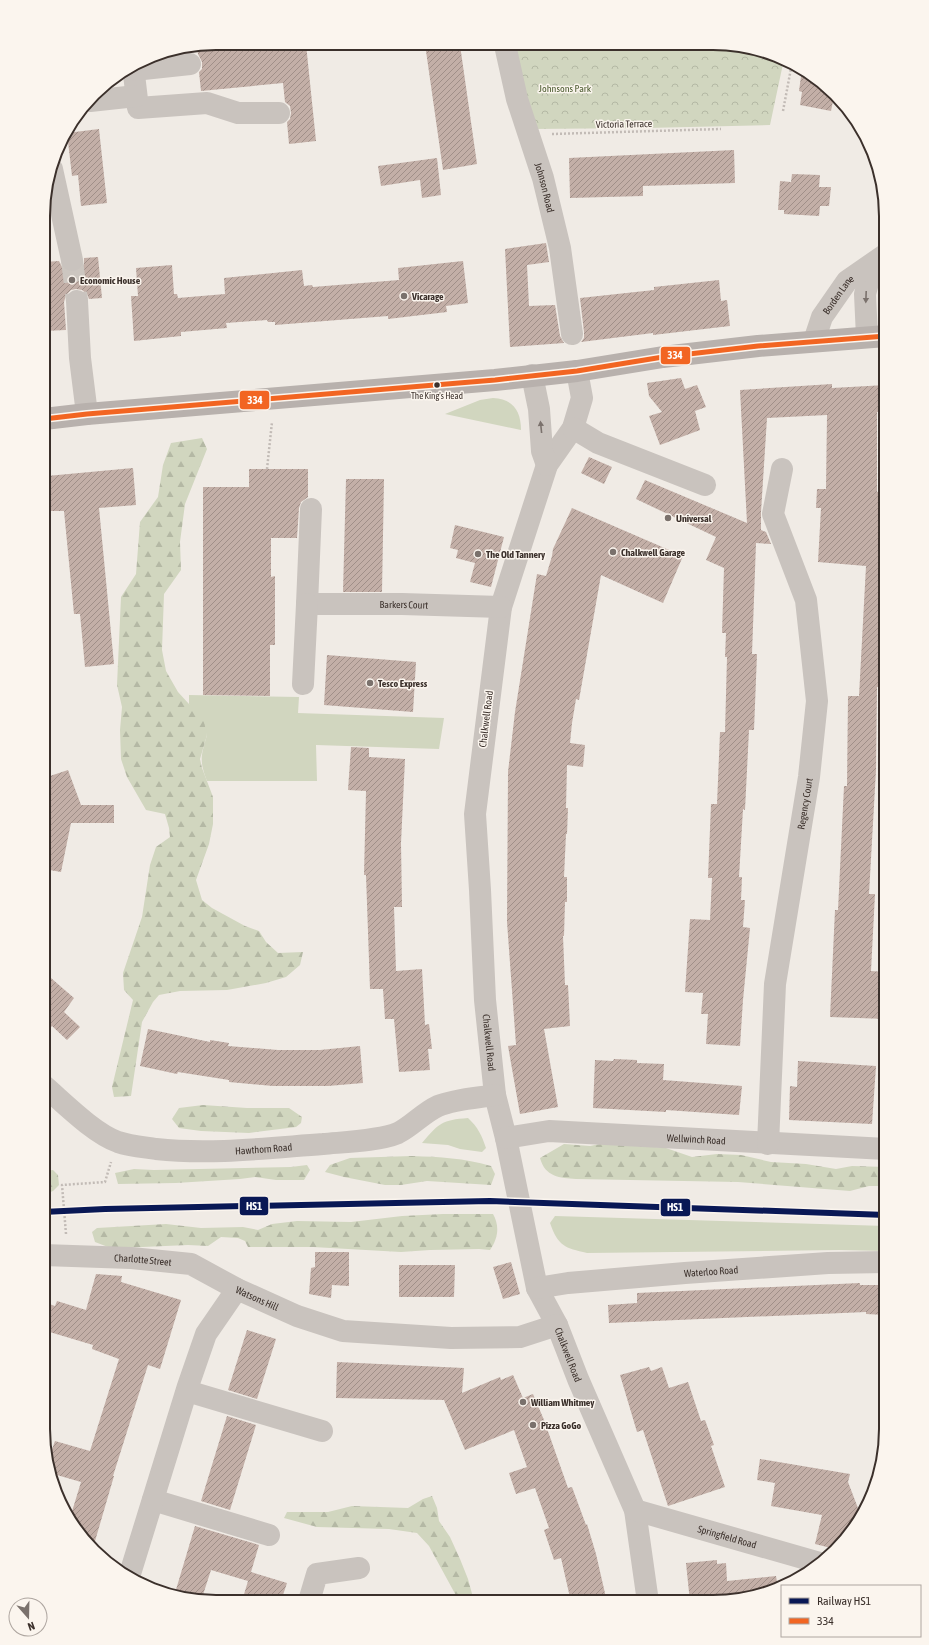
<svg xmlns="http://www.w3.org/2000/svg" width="929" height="1645" viewBox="0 0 929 1645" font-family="'Asap Condensed',sans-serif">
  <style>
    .green { fill: #d1d6bf }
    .forest { fill: url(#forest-firs) }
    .park { fill: url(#park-crowns) }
    .building { fill: url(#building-hatch) }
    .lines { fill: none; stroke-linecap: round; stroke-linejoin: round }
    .minor-tunnel { stroke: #ccc6c0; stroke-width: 22; stroke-dasharray: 22 11; stroke-linecap: butt }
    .path { stroke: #c2bbb6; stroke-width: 2.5; stroke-dasharray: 2 2; stroke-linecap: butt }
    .minor { stroke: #c9c3be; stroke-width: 22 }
    .major { stroke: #b8b1ad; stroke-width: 22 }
    .bus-1-casing { stroke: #fbf5ee; stroke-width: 8 }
    .bus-1 { stroke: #f26522; stroke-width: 5 }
    .rail-1-casing { stroke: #fbf5ee; stroke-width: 9 }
    .rail-1 { stroke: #091855; stroke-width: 6 }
    .oneway { fill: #7b726d }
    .poi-dot { fill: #7a716c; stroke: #fbf5ee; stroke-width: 1.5 }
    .bus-dot { fill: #3b302b; stroke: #fbf5ee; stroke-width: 1.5 }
    .labels { text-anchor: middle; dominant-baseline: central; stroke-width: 3; stroke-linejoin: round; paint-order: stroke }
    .bus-label { font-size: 9px; fill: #3b302b; stroke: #fbf5ee }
    .park-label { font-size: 10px; fill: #4a5a2e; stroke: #fbf5ee }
    .street-label { font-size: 10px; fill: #3b302b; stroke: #fbf5ee }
    .poi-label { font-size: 10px; font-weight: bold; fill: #3b302b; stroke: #fbf5ee; text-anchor: start }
    .rim { fill: none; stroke: #3b302b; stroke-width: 2 }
    .line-badge { stroke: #fbf5ee; stroke-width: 1.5 }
    .badge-label { font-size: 11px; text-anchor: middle; font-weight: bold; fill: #fff }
  </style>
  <defs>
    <pattern id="forest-firs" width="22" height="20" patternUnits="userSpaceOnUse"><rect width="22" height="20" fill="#d1d6bf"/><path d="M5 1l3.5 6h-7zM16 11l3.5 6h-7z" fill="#b4b8a4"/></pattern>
    <pattern id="park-crowns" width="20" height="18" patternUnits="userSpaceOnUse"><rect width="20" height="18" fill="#d1d6bf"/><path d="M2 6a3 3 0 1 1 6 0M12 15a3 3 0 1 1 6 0" fill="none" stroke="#b4b8a4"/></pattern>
    <pattern id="building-hatch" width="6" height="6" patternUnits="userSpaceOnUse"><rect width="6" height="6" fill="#c3afa7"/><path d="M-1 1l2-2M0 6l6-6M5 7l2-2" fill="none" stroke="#a08f88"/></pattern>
  </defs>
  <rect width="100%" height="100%" fill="#f0ebe5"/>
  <path class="green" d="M493 398C513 399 521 411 521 430L445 414 480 400Z
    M189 695 299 697 298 713 444 718 439 749 316 745 317 781H207C199 760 201 756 207 735L189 704Z
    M468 1118C478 1127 482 1136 486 1148L482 1152 460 1149 448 1145 422 1143C439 1123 442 1120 468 1118Z
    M555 1216 886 1226V1251L839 1250 587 1253C565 1248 558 1246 550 1223Z"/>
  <path class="forest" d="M202 438 207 449 185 504 180 542 181 570 164 594 162 650 166 671 178 692 189 704 202 713 207 735 200 759 202 768 213 797V824L209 844 196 880 202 900 212 908 245 926 259 931 266 942 278 953 303 952 300 965 286 977 266 983 227 990 180 991 159 995 153 1002 142 1022 131 1096 114 1097 112 1087 133 1000 124 990 123 973 142 917 150 865 156 847 170 837 169 828 165 814 146 810 127 777 121 759 120 730 122 707 117 685 121 597 136 574 140 522 158 497 163 465 171 443Z
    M203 1105 247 1108H289L302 1117 301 1123 296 1127 249 1133 201 1131 179 1128 172 1119 179 1108Z
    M605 1143 666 1148 692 1157 717 1154 741 1155 771 1162 806 1164 836 1169 852 1166 886 1167V1186H869L850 1191 738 1182 576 1179C560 1178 545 1177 540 1158L564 1144 590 1146Z
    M412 1156C441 1157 463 1158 491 1166L495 1174 491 1185 427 1181 401 1185H385L344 1177 325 1172 330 1165 350 1158Z
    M307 1165 310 1170 304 1180H276L255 1177 240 1179 176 1183 118 1184 115 1173 134 1169 154 1170 291 1167Z
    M53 1170 58 1175 59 1185 53 1191 43 1195V1171Z
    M443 1214H493C500 1226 498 1239 490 1250L479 1249 430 1250 401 1252 313 1247H248L245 1241 238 1238 221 1237 208 1246 188 1245 120 1248 108 1247 95 1242 92 1232 97 1228 166 1224 201 1228 243 1227 258 1230 272 1224 297 1221 351 1222 402 1216Z
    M432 1496 437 1508 439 1521 450 1537 460 1559 468 1579 474 1601H459L429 1546 417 1533 389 1529 317 1527 284 1518 287 1512H328L352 1506 408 1508 423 1499Z"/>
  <path class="park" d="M514 45 747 46 784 59 770 125 647 128 531 129Z"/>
  <path class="building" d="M216 43 306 44 316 141 289 144 287 122 290 119 291 113 290 106 285 102 283 83 201 91 199 72 202 69V62L198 54 197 47Z
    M425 44 460 45 477 164 443 170Z
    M802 69 827 86 843 104 833 101 831 111 800 105 802 92 799 91Z
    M99 129 107 203 81 206 78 175 72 176 67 133Z
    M734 150 735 183 643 186V196L570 198 569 158Z
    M437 158 441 195 422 198 420 180 381 186 378 166Z
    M792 174 820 175 819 187H831L829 206H820L819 216 784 214V210H778L780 181 791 182Z
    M546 243 549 262 527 265 529 306 555 305 560 336 564 343 510 347 505 249Z
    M98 257 102 298 89 299 87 294 82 290 76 289 71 290 66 295 64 302 66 330 44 331V262L59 261 63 269 68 272H74L81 269 84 264V258Z
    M463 261 468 303 446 306 447 312 388 319V316L275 325V322H268L267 320 226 323 227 328 181 332V336L134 341 131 296H138L136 268 172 265 174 294H177L178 298 225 294 224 278 302 270 304 286 312 285 313 287 399 280 398 268Z
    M719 280 721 301 727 300 730 326 653 335V333L581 342 584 338V332L580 298 654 290V287Z
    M681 378 685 389 697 385 706 407 695 411 700 430 660 445 649 416 662 412 649 396 647 383Z
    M832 384V388L886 385V412H877V492L886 491V687H877L876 770 869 894H875L871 971 886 972V1019L830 1017 835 910H838L844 786H847L848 696H859L866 566 818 562 821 508H816L817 489H826L827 415 767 418 761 512V530L766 532 771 544 756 543 752 654H757L754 730H749L745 810 743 809 739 877H742L741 900H745L743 927 750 928 743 1000 740 1046 706 1044 708 1014H701L703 993 685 992 690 919 710 920 712 878H708L711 804H717L720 732H725L727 657H725L726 633H722L724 568 706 560 716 537 636 499 645 480 747 523 740 390Z
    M589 457 612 467 604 484 581 473Z
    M133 468 136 505 99 508 114 664 85 667 80 614H74L64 511H51L47 476Z
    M249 469H308V497L301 502 299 508 297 538H271V577L275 576V645H270V696L203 695V487H249Z
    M346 479H384L382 592H343Z
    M572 508 683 556 663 603 601 575 579 700 576 699 572 723 570 743 585 745 583 767 567 765 566 808H568L567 834H566L564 877H567V902H565L564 936H563L565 985H568L570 1026 544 1029 558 1107 520 1114 508 1046 516 1045 507 922 508 772 515 712 537 574 546 576 552 556 553 549Z
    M455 525 504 537 491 587 470 582 475 563 456 558 458 550 450 548Z
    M327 655 416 662 413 712 324 705Z
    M351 747 369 748V757L405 759 401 843 402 907H394L396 971 422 969 425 1025 429 1024 432 1049H428L430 1070 399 1072 394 1019H385L383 989H370L366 875H364L366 791 348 790Z
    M68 770 81 805H114V823H71L61 872 44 869V778Z
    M44 972 74 998 64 1012 80 1027 67 1040 52 1026 43 1036Z
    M148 1029 210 1042V1040L229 1043 228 1046 278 1050H320L360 1046 363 1083 328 1086H273L229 1082V1080L178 1072 177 1074 140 1066Z
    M614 1059 637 1060V1063L664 1064 663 1080 742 1086 739 1115 666 1110V1112L593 1108 595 1060 613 1061Z
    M798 1061 876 1066 872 1124 789 1120 790 1086 797 1087Z
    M315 1252H349V1286L332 1285 331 1298 309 1294 311 1268 315 1267Z
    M511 1262 520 1294 503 1299 493 1267Z
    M399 1265H455L454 1297H399Z
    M96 1274 122 1276 121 1282 181 1300 160 1369 148 1365 113 1476H114L93 1548 79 1534 70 1518 81 1482 50 1473 48 1460 55 1441 90 1451 119 1359 92 1349 93 1345 43 1330V1302L55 1306 57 1301 86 1310Z
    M860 1283V1285H886V1315L866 1314V1312L609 1323 608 1305 637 1303V1293Z
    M247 1330 276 1339 257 1399 228 1390Z
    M337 1362 464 1368 462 1393 500 1377 501 1380 513 1375 523 1398 533 1394 544 1420 568 1488 572 1487 586 1525 587 1524 596 1554 607 1602H571L561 1558 554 1560 544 1530 549 1528 535 1488 516 1494 509 1473 527 1467 514 1430 465 1450 444 1400 336 1398Z
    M649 1367 651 1371 662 1367 669 1388 688 1382 701 1421 705 1420 714 1445 711 1446 725 1487 668 1506 643 1430 637 1432 620 1375Z
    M227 1416 256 1425 230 1510 201 1501Z
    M760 1459 850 1474 848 1482 861 1516 856 1525 851 1527 848 1537 835 1549 815 1544 822 1515 771 1506 775 1483 757 1480Z
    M195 1526 259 1545 251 1572 287 1583 281 1601H242L248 1581 211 1570 201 1601 175 1593Z
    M717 1560V1564L726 1563 727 1581 776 1576 778 1588 769 1593 713 1602H690L686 1563Z"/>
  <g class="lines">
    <path class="minor-tunnel" d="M72 260 77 301"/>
    <path class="path" d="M783 111 792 63
      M552 134 721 129
      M267 469 272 422
      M66 1234 62 1185 105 1182 111 1162"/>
    <g class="minor">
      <path id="s1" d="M505 45 517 99 543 178 560 248 572 334"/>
      <path d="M133 66 138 108 207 103 238 113H279"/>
      <path d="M134 70 190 64"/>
      <path d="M90 101 136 96"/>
      <path d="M52 169 72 260"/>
      <path d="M77 301 80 358 87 414"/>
      <path d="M867 337 865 294 869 279 878 261"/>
      <path id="s2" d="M814 341 822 317 847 281 886 254"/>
      <path id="s3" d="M577 371 582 398 573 428 547 465 501 607 475 814 480 890 485 1000 495 1095 506 1138 537 1288 557 1325 578 1379 635 1510 648 1602"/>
      <path d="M532 375 539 409 542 451 547 465"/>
      <path d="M573 428 598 443 705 485"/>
      <path id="s4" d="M311 509 307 604H402L501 607"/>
      <path d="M303 684 307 604"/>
      <path id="s5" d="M43 1085C63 1102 93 1133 118 1142 130 1146 143 1147 156 1149 211 1155 268 1148 323 1144 344 1142 379 1141 398 1133 412 1126 423 1113 438 1106 455 1099 476 1098 495 1095"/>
      <path id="s6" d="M506 1138 549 1131 886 1149"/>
      <path id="s7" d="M768 1144 775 984 809 777 817 701 806 600 773 514 782 469"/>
      <path id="s8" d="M43 1255 131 1258 191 1264 237 1289 297 1316 343 1331 451 1338 520 1337 557 1325"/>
      <path id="s9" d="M537 1288 568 1283 685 1273 828 1263 886 1262"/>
      <path d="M187 1391 322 1431"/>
      <path d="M153 1500 269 1535"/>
      <path id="s10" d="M635 1510 820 1563"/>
      <path d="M129 1577 188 1386 206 1334 237 1289"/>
      <path d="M309 1601 317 1574 359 1568"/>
    </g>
    <path class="major" d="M44 419 87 414 495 380 577 371 663 357 758 346 886 336"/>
    <defs>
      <path id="bus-1" d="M44 419 87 414 495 380 577 371 663 357 758 346 886 336"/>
    </defs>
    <use href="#bus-1" class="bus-1-casing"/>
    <use href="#bus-1" class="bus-1"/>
    <defs>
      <path id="rail-1" d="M43 1212 105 1209 490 1201 886 1215"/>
    </defs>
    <use href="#rail-1" class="rail-1-casing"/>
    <use href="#rail-1" class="rail-1"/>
  </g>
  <defs><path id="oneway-solid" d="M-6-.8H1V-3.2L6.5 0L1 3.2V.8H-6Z"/></defs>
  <g class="oneway">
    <use href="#oneway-solid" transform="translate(866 297) rotate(92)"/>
    <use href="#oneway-solid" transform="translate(541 427) rotate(-96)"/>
  </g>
  <g class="poi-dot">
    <circle cx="72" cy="280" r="4"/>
    <circle cx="404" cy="296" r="4"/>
    <circle cx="668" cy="518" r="4"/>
    <circle cx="613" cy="552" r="4"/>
    <circle cx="478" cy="554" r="4"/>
    <circle cx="370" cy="683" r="4"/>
    <circle cx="523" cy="1402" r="4"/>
    <circle cx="533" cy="1425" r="4"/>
  </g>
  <circle class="bus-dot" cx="437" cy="385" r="3.5"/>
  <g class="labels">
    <g class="bus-label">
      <text x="437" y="396">The King's Head</text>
    </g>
    <g class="park-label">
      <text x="565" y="88">Johnsons Park</text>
    </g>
    <g class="street-label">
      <text transform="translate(624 124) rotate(-1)">Victoria Terrace</text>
      <text stroke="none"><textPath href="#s1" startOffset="148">Johnson Road</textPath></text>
      <text stroke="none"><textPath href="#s2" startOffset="53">Borden Lane</textPath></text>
      <text stroke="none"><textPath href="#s4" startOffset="192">Barkers Court</textPath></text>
      <text transform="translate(486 719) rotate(-83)">Chalkwell Road</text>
      <text stroke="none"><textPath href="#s7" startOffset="343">Regency Court</textPath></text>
      <text stroke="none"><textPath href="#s3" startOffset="691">Chalkwell Road</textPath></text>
      <text stroke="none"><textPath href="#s6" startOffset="191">Wellwinch Road</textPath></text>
      <text stroke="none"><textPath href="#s5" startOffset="241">Hawthorn Road</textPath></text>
      <text stroke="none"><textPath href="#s8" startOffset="100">Charlotte Street</textPath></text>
      <text stroke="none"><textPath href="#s9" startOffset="175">Waterloo Road</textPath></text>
      <text stroke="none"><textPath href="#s8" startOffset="223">Watsons Hill</textPath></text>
      <text stroke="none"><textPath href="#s3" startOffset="1015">Chalkwell Road</textPath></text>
      <text stroke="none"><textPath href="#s10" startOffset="96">Springfield Road</textPath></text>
    </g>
    <g class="poi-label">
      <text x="80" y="280">Economic House</text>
      <text x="412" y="296">Vicarage</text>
      <text x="676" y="518">Universal</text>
      <text x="621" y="552">Chalkwell Garage</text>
      <text x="486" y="554">The Old Tannery</text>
      <text x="378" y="683">Tesco Express</text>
      <text x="531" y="1402">William Whitmey</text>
      <text x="541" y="1425">Pizza GoGo</text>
    </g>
  </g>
  <path d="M0 0H929V1645H0ZM216 50H713A166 166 0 0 1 879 216V1429A166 166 0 0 1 713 1595H216A166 166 0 0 1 50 1429V216A166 166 0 0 1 216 50Z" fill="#fbf5ee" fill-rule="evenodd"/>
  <path class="rim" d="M216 50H713A166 166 0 0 1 879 216V1429A166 166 0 0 1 713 1595H216A166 166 0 0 1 50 1429V216A166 166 0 0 1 216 50Z"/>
  <g class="line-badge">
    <rect x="660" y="346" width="31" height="19" rx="4" fill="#f26522"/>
    <rect x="239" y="390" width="31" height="20" rx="4" fill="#f26522"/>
    <rect x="239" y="1196" width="30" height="20" rx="4" fill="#091855"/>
    <rect x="660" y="1198" width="31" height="19" rx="4" fill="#091855"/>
  </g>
  <g class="badge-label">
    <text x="675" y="359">334</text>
    <text x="255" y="404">334</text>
    <text x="254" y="1210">HS1</text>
    <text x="675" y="1211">HS1</text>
  </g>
  <rect x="781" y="1585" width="140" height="52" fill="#fbf5ee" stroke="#aea6a0"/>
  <rect x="789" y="1598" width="20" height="6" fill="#091855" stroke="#aea6a0"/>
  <text x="817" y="1605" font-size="12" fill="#3b302b">Railway HS1</text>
  <rect x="789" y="1618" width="20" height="6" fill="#f26522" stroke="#aea6a0"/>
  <text x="817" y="1625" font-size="12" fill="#3b302b">334</text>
  <g transform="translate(28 1617) rotate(160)"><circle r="19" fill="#fbf5ee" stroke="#aea6a0"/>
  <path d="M0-3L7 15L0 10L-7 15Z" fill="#7a716c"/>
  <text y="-6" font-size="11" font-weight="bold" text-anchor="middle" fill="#3b302b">N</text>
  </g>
</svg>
